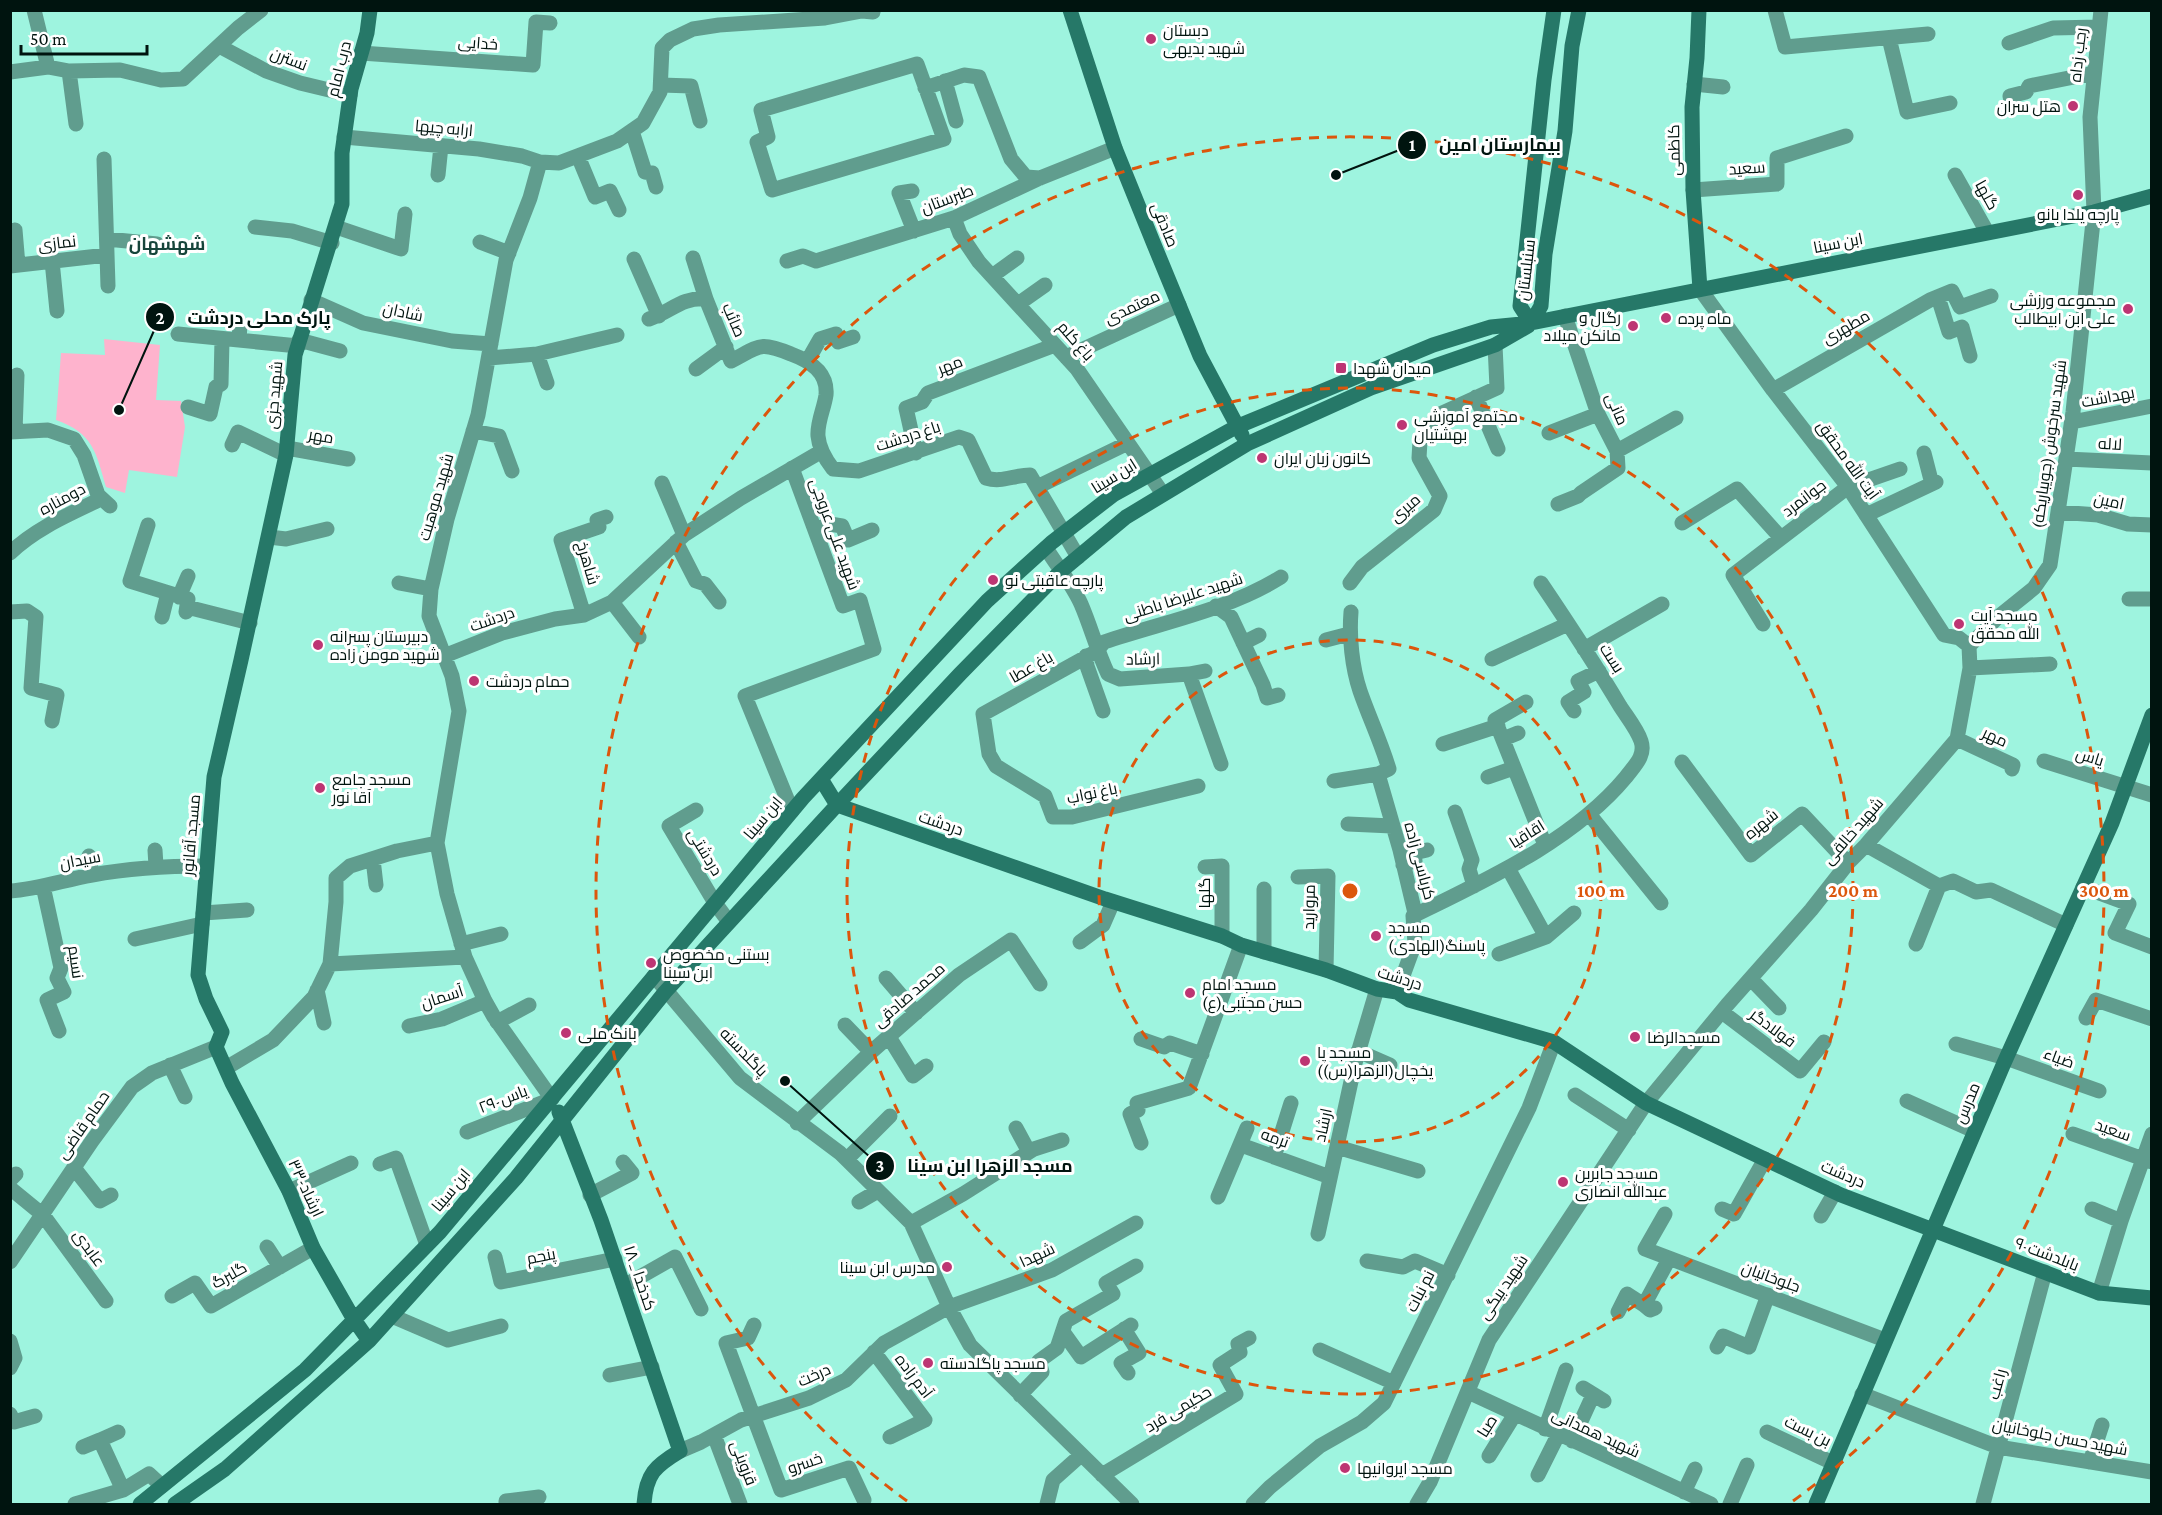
<svg xmlns="http://www.w3.org/2000/svg" width="2162" height="1515" viewBox="0 0 2162 1515" font-family="'Crimson Pro',Cairo,serif">
  <style>
    .green { fill: #feb3cd }
    .lines { fill: none; stroke-linecap: round; stroke-linejoin: round }
    .street { stroke: #609d8e; stroke-width: 15 }
    .secondary { stroke: #267868; stroke-width: 15 }
    .ring { fill: none; stroke: #dc560c; stroke-width: 3; stroke-dasharray: 10 8 }
    .poi-dot { fill: #bd3573; stroke: #fff; stroke-width: 2 }
    .labels { text-anchor: middle; dominant-baseline: central; stroke-width: 6; stroke-linejoin: round; paint-order: stroke }
    .poi-label { font-size: 16px; fill: #00140f; stroke: #fff; text-anchor: start }
    .street-label { font-size: 16px; fill: #00140f; stroke: #fff }
    .neighbourhood-label { font-size: 18px; font-weight: bold; fill: #16453b; stroke: #fff }
    .centre { fill: #dc560c; stroke: #fff; stroke-width: 3 }
    .ring-label { font-size: 18px; text-anchor: middle; font-weight: bold; fill: #dc560c; stroke: #fff; stroke-width: 6; stroke-linejoin: round; paint-order: stroke }
    .leader { fill: none; stroke: #00140f; stroke-width: 2 }
    .callout-dot { fill: #00140f; stroke: #fff; stroke-width: 2 }
    .mark-label { font-size: 18px; text-anchor: middle; font-weight: bold; fill: #fff }
    .callout-label { font-size: 18px; text-anchor: middle; font-weight: bold; fill: #00140f; stroke: #fff; stroke-width: 6; stroke-linejoin: round; paint-order: stroke }
  </style>
  <rect width="100%" height="100%" fill="#9ef4df"/>
  <path class="green" d="M104 339 160 345 156 400 181 401 185 427 177 477 129 470 125 493 106 487C96 452 93 433 56 420L61 353 105 355Z"/>
  <g class="lines">
    <path class="street" d="M34 10 48 67
      M1775 10 1785 47 1928 34
      M1889 38 1907 112 1950 103
      M2009 43 2053 28 2099 27
      M219 46 266 71 300 83 350 95
      M361 53 533 65 536 22 550 23
      M917 64 944 139 772 190 757 142 768 137 761 110Z
      M69 71 76 124
      M10 72 48 67 69 71 120 70 161 80 183 79 238 28 261 10
      M945 81 956 121
      M1694 84 1723 87
      M661 85 691 86 700 121
      M925 88 964 75 979 77 1011 159 1026 177 1040 178
      M2012 105 2010 96 2026 92 2029 86 2094 73
      M632 131 645 172 652 173 656 187
      M344 137 479 149 522 156 540 162 559 163 617 141 643 123 660 92 662 48 670 40 693 29 719 25 825 18 862 11 873 12
      M578 156 595 197 610 191 619 210
      M104 159 108 286
      M438 175 441 146
      M1955 175 1987 232
      M1693 190 1777 184V158L1846 136
      M912 191 899 193 914 231
      M954 218 960 234 979 262 1077 369 1163 494
      M255 227 292 231 332 243
      M336 227 401 249 405 214
      M15 230 18 265
      M107 239 157 244
      M480 242 509 253
      M693 258 706 299
      M634 259 659 316
      M52 261 57 311
      M787 261 803 256 816 261 954 218 1040 178 1115 148
      M10 266 107 255
      M992 276 1017 258
      M1700 289 1773 390 1848 487 1944 635 1959 638 1969 646
      M1938 297 1949 332 1962 327 1970 356
      M311 300 363 323 452 341 491 344
      M1018 304 1045 285
      M649 319C671 312 681 297 706 299L731 361C760 346 759 341 791 354 810 361 828 372 826 395 824 409 817 422 818 436 819 448 826 460 833 469L859 471 959 437 968 440 986 478C1002 483 1013 475 1030 475L1078 557
      M178 334 298 346
      M239 340 240 324
      M299 340 340 351
      M537 354 547 383
      M1066 357 1179 305
      M489 358 537 354 617 335
      M808 360 820 339 836 334 838 342 853 337
      M696 369 726 347
      M1773 390 1930 300 1952 291 1960 307 1991 296
      M1476 397 1498 449
      M188 407 210 414 216 387 221 384 222 339
      M2072 422 2152 406
      M473 431 499 436 512 471
      M10 432 48 430 74 439 84 455 98 495 110 506
      M15 432 17 375
      M1549 433 1598 414
      M232 445 238 432 286 455
      M287 448 348 459
      M1617 451 1676 418
      M916 453 906 408 922 402 928 393 1055 345
      M1924 453 1932 484
      M2066 459 2152 463
      M792 468 843 606 860 600 874 649 745 696 792 811
      M662 483 684 535
      M1037 487 1128 443
      M1558 504 1578 496 1581 493 1618 468 1617 451 1598 414 1565 316
      M2058 512 2098 515 2128 524 2152 525
      M1866 515 1936 482
      M1682 523 1737 489 1781 538
      M148 525 130 581 188 599 186 612
      M815 530 830 524 842 526 848 540 872 530
      M269 537 286 539 327 529
      M676 542 696 581 705 584 719 602
      M1046 548C1057 566 1072 584 1081 604 1091 627 1097 651 1108 674L1120 679 1189 674 1221 764
      M10 553C36 528 70 514 101 499
      M399 583 431 589
      M1350 583 1362 567 1434 510 1440 496 1419 458 1420 441 1428 427 1440 414 1497 388 1495 345
      M179 597 188 576
      M2129 599H2152
      M612 602 639 637
      M1216 606 1231 617 1263 685 1267 698 1278 695
      M187 607 250 623
      M10 612 27 611 36 617 31 688 57 695 52 721
      M584 615 561 540 599 527 597 520 606 517
      M162 617 168 593
      M1763 624 1733 575 1848 487 1900 469
      M1326 640 1349 634
      M1243 643 1259 635
      M1969 646 1998 617 2034 588 2050 565 2073 412 2094 212 2090 117 2101 10
      M1584 649 1662 604
      M444 656 502 633 555 619 584 615 612 602 684 535 741 498 822 451
      M1086 656 1087 666 1103 711
      M1492 659 1568 624
      M1970 668 2050 664
      M1189 674 1205 671
      M1526 702 1495 720 1545 845
      M1574 711 1568 702 1584 692 1578 681 1599 671
      M1503 739 1518 733
      M1957 739 2013 765 2012 769
      M1443 744 1498 726
      M2044 761 2152 795
      M1682 762 1751 855 1802 814 1848 863
      M1378 774 1400 850 1415 913 1413 916 1415 943 1397 992
      M1488 777 1514 768
      M1334 781 1378 774 1389 769C1381 742 1369 717 1360 691 1352 667 1349 637 1351 612
      M1198 786 1072 817H1053L1045 796 996 766 989 754 983 714 1097 651 1104 642C1163 622 1228 610 1281 577
      M696 810 669 826 715 903 729 922
      M1455 812 1472 860 1469 869 1474 886
      M1589 814 1661 903
      M1348 824 1392 826
      M1866 845 1939 886 1953 881 1976 892 1991 890 2066 925
      M155 850 156 866
      M89 856 92 875
      M373 859 376 885
      M1403 865 1415 861 1414 853 1427 850
      M1205 867 1222 866V936
      M1508 868 1546 937
      M1298 877 1328 876 1326 970
      M43 886 61 968 57 978 64 992 47 1000 59 1031
      M2083 887 2129 904 2115 933 2152 947
      M1264 889V952
      M10 891C38 889 64 880 92 875 130 868 168 866 206 866
      M203 913 247 910
      M1413 916C1486 880 1573 841 1626 777 1634 766 1646 756 1641 741 1637 729 1627 717 1620 706 1595 664 1568 623 1541 583
      M135 939 202 924
      M1080 942 1103 925 1113 902
      M461 944 501 934
      M1916 944 1939 886
      M1499 954 1546 937 1574 913
      M330 964 465 957
      M654 976 740 1078 840 1153 911 1223 949 1307 970 1345 1132 1504
      M886 978 916 1013
      M1751 979 1779 1008
      M317 990 324 1023
      M1722 1012 1800 1071 1824 1042
      M2086 1018 2096 1000 2152 1019
      M497 1022 529 1005
      M845 1025 871 1052
      M409 1026 442 1019 485 1001
      M889 1037 913 1076 926 1066
      M1141 1039 1164 1047 1170 1043 1202 1054
      M1956 1044 2006 1058 2099 1091
      M1358 1051 1390 1065
      M170 1065 185 1097
      M226 1068 273 1040 314 997 330 964 336 902V878L350 866 397 851 437 843
      M1575 1095 1629 1130
      M1907 1101 1974 1131
      M797 1123 871 1052 959 975 1011 940 1040 984
      M1016 1128 1029 1152
      M467 1132 552 1099 494 1017 485 1001 465 957 447 894 437 843 459 711 452 676 429 616 431 589 447 519 478 415 506 260 530 198 540 162
      M2073 1134 2152 1162
      M1141 1143 1130 1114 1138 1110 1137 1103 1189 1088 1241 945
      M1241 1145 1330 1177
      M1337 1147 1418 1171
      M1274 1157 1291 1103
      M847 1159 890 1116
      M380 1164 396 1158 427 1245
      M74 1168 100 1201 111 1195
      M10 1180 16 1174
      M10 1188 43 1215 106 1301
      M289 1191 351 1163
      M590 1195 632 1173 623 1162
      M1218 1197 1247 1128
      M859 1202 878 1191
      M1722 1209 1734 1214 1765 1159
      M2092 1209 2121 1221
      M1665 1214 1645 1249 1885 1340
      M1821 1216 1835 1192
      M911 1223 963 1194 1034 1149 1062 1140
      M1318 1234 1355 1063 1377 989
      M267 1247 280 1267
      M495 1257 501 1282 615 1259
      M1367 1261 1403 1267 1415 1261 1448 1275
      M10 1262 92 1141 132 1087 152 1073 216 1047
      M624 1286 675 1257 701 1309
      M2099 1293 2121 1221 2152 1134
      M172 1296 195 1283 211 1306 313 1248
      M1655 1308 1650 1310 1644 1305 1669 1259
      M1618 1312 1627 1294 1644 1305
      M392 1316 448 1340 501 1326
      M754 1325 748 1338 726 1343 781 1490 849 1468 864 1500
      M1124 1329 1139 1353 1121 1363 1128 1373
      M1063 1332 1081 1357 1131 1325
      M10 1341 15 1358 10 1368
      M1717 1347 1723 1336 1749 1347 1768 1295
      M1320 1350 1394 1383
      M874 1352 925 1420 890 1437
      M610 1375 652 1367
      M1583 1388 1604 1401
      M1468 1392 1711 1504
      M1862 1394 1998 1447 2152 1472
      M1020 1395 1042 1372 1039 1361 1057 1348 1066 1321 1113 1294 1106 1283 1136 1266
      M10 1414 14 1422 35 1416
      M1545 1429 1566 1370
      M118 1432 100 1440 123 1490
      M1767 1432 1833 1463
      M714 1435 740 1504
      M1572 1441 1593 1395
      M83 1447 100 1440
      M680 1451 701 1442 741 1420 809 1398 846 1380 884 1343 949 1307 1052 1270 1136 1223
      M1489 1456 1515 1414
      M2090 1462 2102 1425
      M1102 1475 1236 1394 1220 1365 1240 1352 1238 1344 1249 1338
      M1538 1475 1558 1435
      M1684 1492 1695 1469
      M75 1504 123 1490 149 1474 162 1486
      M506 1504V1501L539 1497
      M1047 1504 1053 1480 1081 1455
      M1253 1504 1270 1487 1320 1446 1362 1422 1384 1403 1529 1108 1554 1042
      M1417 1504 1430 1482 1489 1340 1646 1103 1727 1005 1811 910 1848 863 1866 845 1957 739 1970 668 1969 646
      M1730 1504 1747 1465
      M1983 1504 2045 1272"/>
    <path class="secondary" d="M1070 10 1115 148 1153 242 1200 356 1242 435
      M1699 10 1697 58 1692 107 1693 190 1700 289
      M1531 323 1520 306 1544 80 1554 10
      M1531 323 1541 306 1545 254 1565 131 1572 46 1579 10
      M821 779 837 805 1105 899 1222 936 1241 945 1326 970 1377 989 1397 992 1409 1000 1554 1042 1646 1103 1841 1195 2099 1293 2152 1298
      M559 1112 601 1220 680 1451C655 1466 646 1474 644 1504
      M369 1341 353 1318 313 1248 289 1191 232 1083 216 1047 222 1032 206 999 198 975 214 777 241 660 286 455 295 355 342 204V153L351 89 367 33 370 10
      M140 1504 305 1370 440 1232 803 798 987 601 1051 543 1113 495 1236 427 1433 345 1491 327 1531 323 2094 212 2152 196
      M175 1504 225 1469 369 1341 516 1178 665 992 837 805 960 674 1060 572 1126 517 1247 444 1371 388 1495 345 1528 326
      M1816 1504 2004 1063 2112 823 2152 715"/>
  </g>
  <g class="ring">
    <circle cx="1350" cy="891" r="251"/>
    <circle cx="1350" cy="891" r="503"/>
    <path d="M907 1501A754 754 0 1 1 1793 1501"/>
  </g>
  <g class="poi-dot">
    <circle cx="1151" cy="39" r="6"/>
    <circle cx="2073" cy="106" r="6"/>
    <circle cx="2078" cy="195" r="6"/>
    <circle cx="2128" cy="309" r="6"/>
    <circle cx="1666" cy="318" r="6"/>
    <circle cx="1633" cy="326" r="6"/>
    <rect x="1335" y="362" width="12" height="12" rx="3"/>
    <circle cx="1402" cy="425" r="6"/>
    <circle cx="1262" cy="458" r="6"/>
    <circle cx="993" cy="580" r="6"/>
    <circle cx="1959" cy="624" r="6"/>
    <circle cx="318" cy="645" r="6"/>
    <circle cx="474" cy="681" r="6"/>
    <circle cx="320" cy="788" r="6"/>
    <circle cx="1376" cy="936" r="6"/>
    <circle cx="651" cy="963" r="6"/>
    <circle cx="1190" cy="993" r="6"/>
    <circle cx="566" cy="1033" r="6"/>
    <circle cx="1635" cy="1037" r="6"/>
    <circle cx="1305" cy="1061" r="6"/>
    <circle cx="1563" cy="1182" r="6"/>
    <circle cx="947" cy="1267" r="6"/>
    <circle cx="928" cy="1363" r="6"/>
    <circle cx="1345" cy="1468" r="6"/>
  </g>
  <g class="labels">
    <g class="poi-label">
      <text x="1163" y="30">دبستان<tspan x="1163" dy="18">شهید بدیهی</tspan></text>
      <text x="2061" y="106" text-anchor="end">هتل سران</text>
      <text x="2078" y="214" text-anchor="middle">پارچه یلدا بانو</text>
      <text x="2116" y="300" text-anchor="end">مجموعه ورزشی<tspan x="2116" dy="18">علی ابن ابیطالب</tspan></text>
      <text x="1621" y="317" text-anchor="end">رگال و<tspan x="1621" dy="18">مانکن میلاد</tspan></text>
      <text x="1678" y="318">ماه پرده</text>
      <text x="1353" y="368">میدان شهدا</text>
      <text x="1414" y="416">مجتمع آموزشی<tspan x="1414" dy="18">بهشتیان</tspan></text>
      <text x="1274" y="458">کانون زبان ایران</text>
      <text x="1005" y="580">پارچه عاقبتی نو</text>
      <text x="1971" y="615">مسجد آیت<tspan x="1971" dy="18">الله محقق</tspan></text>
      <text x="330" y="636">دبیرستان پسرانه<tspan x="330" dy="18">شهید مومن زاده</tspan></text>
      <text x="486" y="681">حمام دردشت</text>
      <text x="332" y="779">مسجد جامع<tspan x="332" dy="18">آقا نور</tspan></text>
      <text x="1388" y="927">مسجد<tspan x="1388" dy="18">پاسنگ(الهادی)</tspan></text>
      <text x="663" y="954">بستنی مخصوص<tspan x="663" dy="18">ابن سینا</tspan></text>
      <text x="1202" y="984">مسجد امام<tspan x="1202" dy="18">حسن مجتبی(ع)</tspan></text>
      <text x="578" y="1033">بانک ملی</text>
      <text x="1647" y="1037">مسجدالرضا</text>
      <text x="1317" y="1052">مسجد پا<tspan x="1317" dy="18">یخچال(الزهرا(س))</tspan></text>
      <text x="1575" y="1173">مسجد جابربن<tspan x="1575" dy="18">عبدالله انصاری</tspan></text>
      <text x="935" y="1267" text-anchor="end">مدرس ابن سینا</text>
      <text x="940" y="1363">مسجد پاگلدسته</text>
      <text x="1357" y="1468">مسجد ایروانیها</text>
    </g>
    <g class="street-label">
      <text transform="translate(478 43) rotate(4)">خدایی</text>
      <text transform="translate(2078 55) rotate(-84)">رجب زداه</text>
      <text transform="translate(289 59) rotate(21)">نسترن</text>
      <text transform="translate(339 69) rotate(-76)">درب امام</text>
      <text transform="translate(444 128) rotate(5)">ارابه چیها</text>
      <text transform="translate(1674 150) rotate(-91)">کاظمی</text>
      <text transform="translate(1747 168) rotate(-4)">سعید</text>
      <text transform="translate(1987 195) rotate(61)">گلها</text>
      <text transform="translate(947 199) rotate(-21)">طبرستان</text>
      <text transform="translate(1165 225) rotate(68)">صادقی</text>
      <text transform="translate(57 243) rotate(-7)">نمازی</text>
      <text transform="translate(1838 243) rotate(-11)">ابن سینا</text>
      <text transform="translate(1526 270) rotate(-83)">سنبلستان</text>
      <text transform="translate(1132 307) rotate(-25)">معتمدی</text>
      <text transform="translate(403 312) rotate(12)">شادان</text>
      <text transform="translate(734 320) rotate(67)">صائب</text>
      <text transform="translate(1846 327) rotate(-30)">مطهری</text>
      <text transform="translate(1076 341) rotate(49)">باغ کلم</text>
      <text transform="translate(950 365) rotate(-21)">مهر</text>
      <text transform="translate(274 395) rotate(-85)">شهید جزی</text>
      <text transform="translate(2108 397) rotate(-11)">بهداشت</text>
      <text transform="translate(1617 409) rotate(66)">مانی</text>
      <text transform="translate(321 436) rotate(10)">مهر</text>
      <text transform="translate(908 436) rotate(-18)">باغ دردشت</text>
      <text transform="translate(2049 444) rotate(-82)">شهید سرخوش (جویباریکه)</text>
      <text transform="translate(2110 444) rotate(3)">لاله</text>
      <text transform="translate(1848 460) rotate(54)">آیت الله محقق</text>
      <text transform="translate(1114 476) rotate(-32)">ابن سینا</text>
      <text transform="translate(436 497) rotate(-74)">شهید موهبت</text>
      <text transform="translate(1804 498) rotate(-37)">جوانمرد</text>
      <text transform="translate(62 499) rotate(-28)">دومناره</text>
      <text transform="translate(2109 501) rotate(12)">امین</text>
      <text transform="translate(1405 508) rotate(-41)">میری</text>
      <text transform="translate(835 534) rotate(70)">شهید علی عروجی</text>
      <text transform="translate(588 563) rotate(74)">شاهرخ</text>
      <text transform="translate(1183 597) rotate(-18)">شهید علیرضا باطنی</text>
      <text transform="translate(492 619) rotate(-19)">دردشت</text>
      <text transform="translate(1612 658) rotate(57)">بست</text>
      <text transform="translate(1143 659) rotate(-1)">ارشاد</text>
      <text transform="translate(1031 667) rotate(-30)">باغ عطا</text>
      <text transform="translate(1995 737) rotate(25)">مهر</text>
      <text transform="translate(2090 757) rotate(17)">یاس</text>
      <text transform="translate(1092 793) rotate(-12)">باغ نواب</text>
      <text transform="translate(763 818) rotate(-50)">ابن سینا</text>
      <text transform="translate(941 823) rotate(19)">دردشت</text>
      <text transform="translate(1761 824) rotate(-39)">شهره</text>
      <text transform="translate(1853 831) rotate(-49)">شهید خالقی</text>
      <text transform="translate(1527 834) rotate(-32)">اقاقیا</text>
      <text transform="translate(191 835) rotate(-85)">مسجد آقانور</text>
      <text transform="translate(705 852) rotate(59)">دردشتی</text>
      <text transform="translate(80 860) rotate(-11)">سیدان</text>
      <text transform="translate(1420 861) rotate(75)">کرباسی زاده</text>
      <text transform="translate(1204 893) rotate(-90)">گلها</text>
      <text transform="translate(1309 907) rotate(-89)">مروارید</text>
      <text transform="translate(76 962) rotate(82)">نسیم</text>
      <text transform="translate(1400 978) rotate(18)">دردشت</text>
      <text transform="translate(909 995) rotate(-41)">محمد صادقی</text>
      <text transform="translate(442 997) rotate(-18)">آسمان</text>
      <text transform="translate(1773 1028) rotate(37)">فولادگر</text>
      <text transform="translate(744 1052) rotate(46)">پاگلدسته</text>
      <text transform="translate(2059 1058) rotate(20)">ضیاء</text>
      <text transform="translate(503 1099) rotate(-21)">۲۹-یاس</text>
      <text transform="translate(1967 1103) rotate(-67)">مدرس</text>
      <text transform="translate(83 1125) rotate(-55)">حمام قاضی</text>
      <text transform="translate(1323 1125) rotate(-78)">ارشاد</text>
      <text transform="translate(2113 1130) rotate(20)">سعید</text>
      <text transform="translate(1275 1138) rotate(20)">ترمه</text>
      <text transform="translate(1843 1174) rotate(23)">دردشت</text>
      <text transform="translate(306 1188) rotate(65)">۳۳-ارشاد</text>
      <text transform="translate(451 1190) rotate(-50)">ابن سینا</text>
      <text transform="translate(89 1248) rotate(54)">عابدی</text>
      <text transform="translate(2047 1254) rotate(21)">۹-بابلدشت</text>
      <text transform="translate(1037 1255) rotate(-25)">شهدا</text>
      <text transform="translate(541 1256) rotate(-11)">پنجم</text>
      <text transform="translate(229 1275) rotate(-29)">گلبرگ</text>
      <text transform="translate(1771 1277) rotate(20)">جلوخانیان</text>
      <text transform="translate(640 1278) rotate(71)">۱۸ _ کدخدا</text>
      <text transform="translate(1503 1287) rotate(-56)">شهید بیگی</text>
      <text transform="translate(1420 1291) rotate(-63)">نم نبات</text>
      <text transform="translate(814 1375) rotate(-24)">درخت</text>
      <text transform="translate(914 1376) rotate(53)">آدم زاده</text>
      <text transform="translate(1997 1384) rotate(-75)">راغب</text>
      <text transform="translate(1178 1409) rotate(-31)">حکیمی فرد</text>
      <text transform="translate(1487 1426) rotate(-58)">صبا</text>
      <text transform="translate(1808 1431) rotate(26)">بن بست</text>
      <text transform="translate(1596 1433) rotate(25)">شهید همدانی</text>
      <text transform="translate(2060 1437) rotate(11)">شهید حسن جلوخانیان</text>
      <text transform="translate(744 1463) rotate(69)">قزوینی</text>
      <text transform="translate(805 1463) rotate(-19)">خسرو</text>
    </g>
    <g class="neighbourhood-label">
      <text x="167" y="244">شهشهان</text>
    </g>
  </g>
  <circle cx="1350" cy="891" r="9" class="centre"/>
  <g class="ring-label">
    <text x="1601" y="897">100 m</text>
    <text x="1853" y="897">200 m</text>
    <text x="2104" y="897">300 m</text>
  </g>
  <path class="leader" d="M1336 175L1412 145M119 410L160 317M785 1081L880 1166"/>
  <g class="callout-dot">
    <circle cx="1336" cy="175" r="6"/>
    <circle cx="119" cy="410" r="6"/>
    <circle cx="785" cy="1081" r="6"/>
    <circle cx="1412" cy="145" r="15"/>
    <circle cx="160" cy="317" r="15"/>
    <circle cx="880" cy="1166" r="15"/>
  </g>
  <g class="mark-label">
    <text x="1412" y="151">1</text>
    <text x="160" y="324">2</text>
    <text x="880" y="1172">3</text>
  </g>
  <g class="callout-label">
    <text x="1500" y="151">بیمارستان امین</text>
    <text x="259" y="324">پارک محلی دردشت</text>
    <text x="990" y="1172">مسجد الزهرا ابن سینا</text>
  </g>
  <rect width="2162" height="1515" fill="none" stroke="#00140f" stroke-width="24"/>
  <path d="M21 45v9h126v-9" fill="none" stroke="#00140f" stroke-width="3"/>
  <text x="30" y="45" font-size="18" fill="#00140f" stroke="#ffffff" stroke-width="4.5" paint-order="stroke">50 m</text>
</svg>
